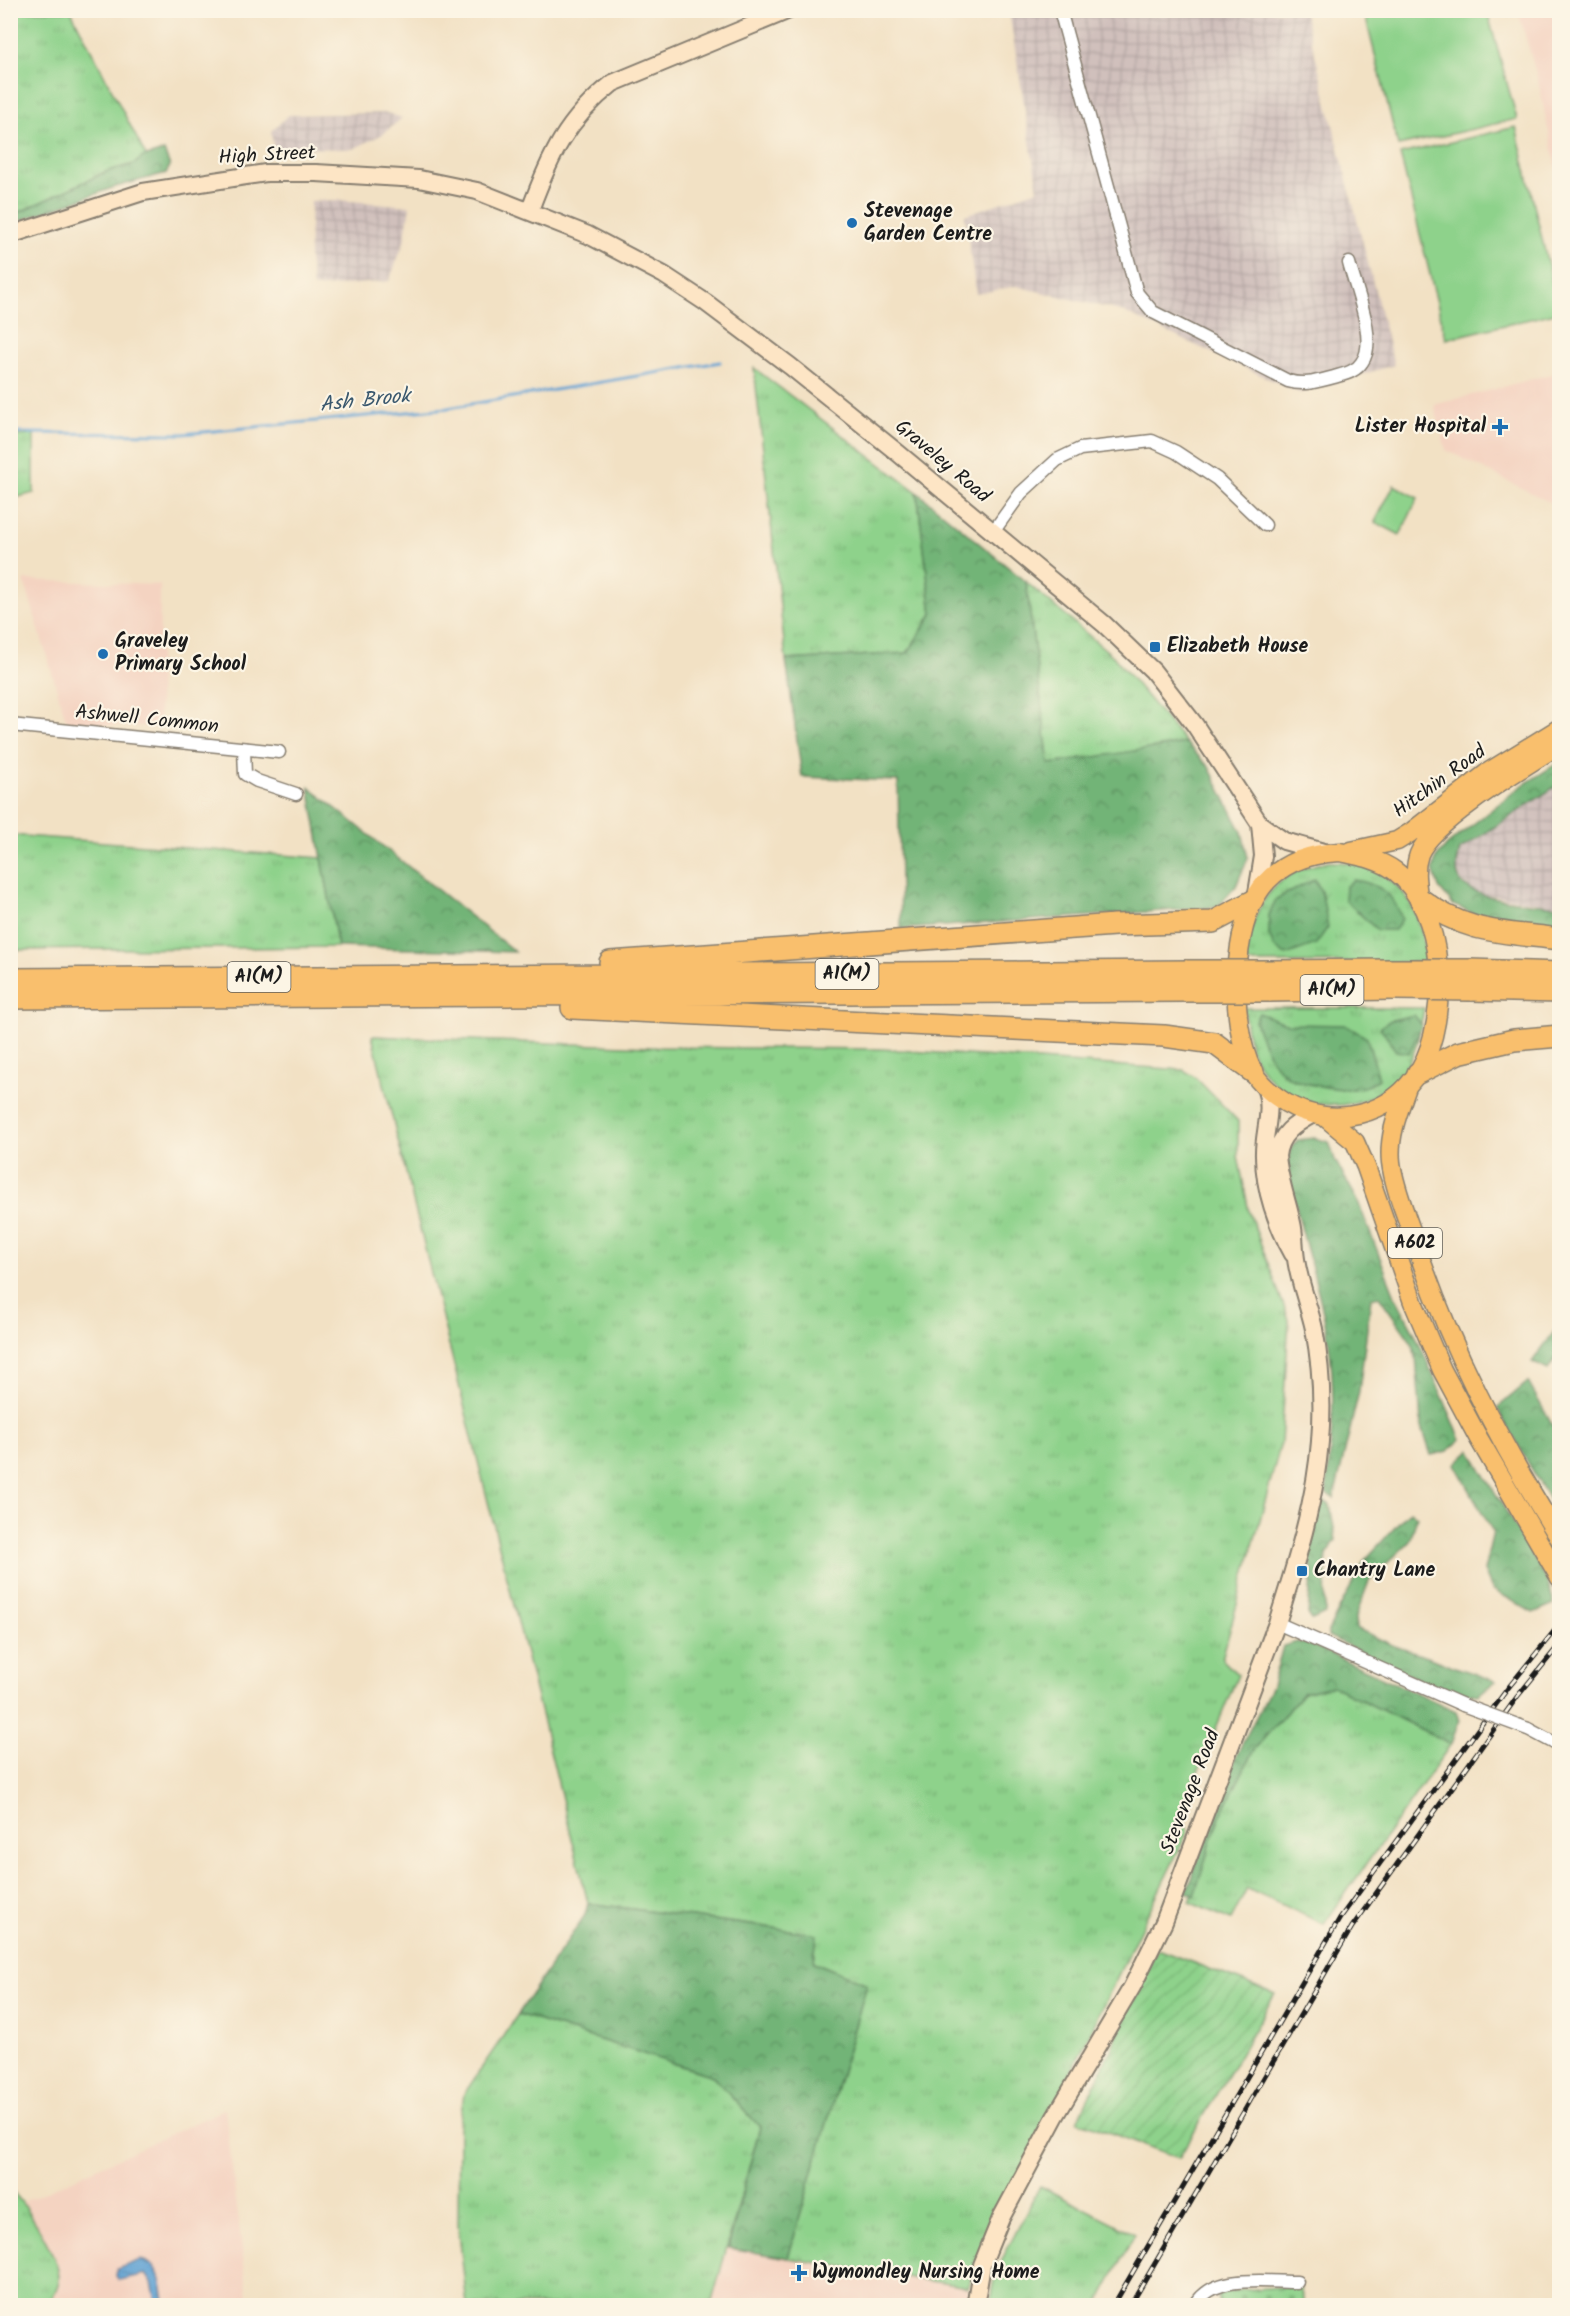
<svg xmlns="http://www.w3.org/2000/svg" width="1570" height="2316" viewBox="0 0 1570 2316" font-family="Kalam,sans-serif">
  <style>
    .built { fill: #f4d3c1 }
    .industrial { fill: url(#industrial-grid) }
    .grass { fill: url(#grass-tufts); stroke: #557754; stroke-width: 1.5 }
    .forest { fill: url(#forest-crowns); stroke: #47684a; stroke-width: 1.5 }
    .cemetery { fill: url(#cemetery-stones); stroke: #557754; stroke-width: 1.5 }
    .garden { fill: url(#garden-furrows); stroke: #557754; stroke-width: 1.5 }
    .pitch { fill: #8ed28b; stroke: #557754; stroke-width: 1.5 }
    .water { fill: url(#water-ripples); stroke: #3e5e78; stroke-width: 1.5 }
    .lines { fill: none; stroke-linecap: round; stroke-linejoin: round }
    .stream { stroke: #5fa1d3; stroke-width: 3 }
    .street-casing { stroke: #877e70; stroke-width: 15 }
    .secondary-casing { stroke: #877e70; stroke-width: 20 }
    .primary-casing { stroke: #877e70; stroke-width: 21 }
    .highway-casing { stroke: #877e70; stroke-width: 24 }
    .street { stroke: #fff; stroke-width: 12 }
    .secondary { stroke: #fde5c5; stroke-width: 16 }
    .primary { stroke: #f9bf6d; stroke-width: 18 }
    .highway { stroke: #f9bf6d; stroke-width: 21 }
    .rail-casing { stroke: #1c1c1c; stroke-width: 5 }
    .rail { stroke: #fcf5e5; stroke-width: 3; stroke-dasharray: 9; stroke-linecap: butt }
    .street-bridge-casing { stroke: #877e70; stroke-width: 15; stroke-linecap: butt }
    .highway-bridge-casing { stroke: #877e70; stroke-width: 24; stroke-linecap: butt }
    .street-bridge { stroke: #fff; stroke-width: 12 }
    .highway-bridge { stroke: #f9bf6d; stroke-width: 21 }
    .poi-dot { fill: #1f6fb2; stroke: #fcf5e5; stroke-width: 2 }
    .labels { text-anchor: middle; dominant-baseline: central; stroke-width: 4.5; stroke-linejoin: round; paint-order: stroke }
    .shield { fill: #fcf5e5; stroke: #5f5d58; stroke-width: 1.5 }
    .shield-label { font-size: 18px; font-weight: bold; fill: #1c1c1c }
    .street-label { font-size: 20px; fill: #1c1c1c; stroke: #fcf5e5 }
    .poi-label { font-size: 20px; font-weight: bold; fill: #1c1c1c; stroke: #fcf5e5; text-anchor: start }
    .water-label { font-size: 21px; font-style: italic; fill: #3a586e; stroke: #fcf5e5 }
  </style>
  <defs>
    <pattern id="industrial-grid" width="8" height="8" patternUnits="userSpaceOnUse" patternTransform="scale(1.5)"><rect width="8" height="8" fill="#d0c0bc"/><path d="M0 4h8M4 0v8" fill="none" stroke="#b2a4a1"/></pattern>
    <pattern id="grass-tufts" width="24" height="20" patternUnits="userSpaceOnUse" patternTransform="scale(1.5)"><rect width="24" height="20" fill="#8ed28b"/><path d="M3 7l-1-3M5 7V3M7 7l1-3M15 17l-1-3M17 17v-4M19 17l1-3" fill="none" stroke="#7ab477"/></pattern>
    <pattern id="forest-crowns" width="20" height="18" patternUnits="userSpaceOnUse" patternTransform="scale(1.5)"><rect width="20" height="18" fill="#72b477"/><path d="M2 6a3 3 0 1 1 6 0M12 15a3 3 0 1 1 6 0" fill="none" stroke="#5d9261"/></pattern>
    <pattern id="cemetery-stones" width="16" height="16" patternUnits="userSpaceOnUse" patternTransform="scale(1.5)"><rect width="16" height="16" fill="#8ed28b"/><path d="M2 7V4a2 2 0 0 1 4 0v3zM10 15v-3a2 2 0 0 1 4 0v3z" fill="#7ab477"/></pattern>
    <pattern id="garden-furrows" width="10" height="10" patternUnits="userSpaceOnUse" patternTransform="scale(1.5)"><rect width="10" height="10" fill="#8ed28b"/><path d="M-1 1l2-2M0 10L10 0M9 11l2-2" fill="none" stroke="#7ab477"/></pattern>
    <pattern id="water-ripples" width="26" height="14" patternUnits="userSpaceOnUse" patternTransform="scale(1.5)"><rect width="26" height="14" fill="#5fa1d3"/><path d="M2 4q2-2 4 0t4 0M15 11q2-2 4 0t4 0" fill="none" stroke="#4e82aa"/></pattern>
  </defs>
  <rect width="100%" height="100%" fill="#fcf5e5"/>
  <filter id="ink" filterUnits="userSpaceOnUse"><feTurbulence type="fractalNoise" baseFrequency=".0167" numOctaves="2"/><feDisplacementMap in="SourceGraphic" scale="12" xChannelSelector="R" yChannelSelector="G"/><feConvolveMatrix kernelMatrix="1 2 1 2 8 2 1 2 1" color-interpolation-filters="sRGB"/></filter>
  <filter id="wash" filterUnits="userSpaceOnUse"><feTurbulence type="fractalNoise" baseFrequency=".008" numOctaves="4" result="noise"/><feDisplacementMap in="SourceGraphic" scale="24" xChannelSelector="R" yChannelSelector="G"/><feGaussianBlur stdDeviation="1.35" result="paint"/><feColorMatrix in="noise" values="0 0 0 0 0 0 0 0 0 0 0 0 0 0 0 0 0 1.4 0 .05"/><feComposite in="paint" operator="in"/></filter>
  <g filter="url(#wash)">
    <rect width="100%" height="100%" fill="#f2e1c4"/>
    <path class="built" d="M1518 11H1559V182L1538 80Z
      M1559 372V507L1446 450 1434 405Z
      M24 580 160 585 159 727 67 723Z
      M225 2109 249 2305H49L59 2279 41 2232 23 2202Z
      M728 2248 967 2287 972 2306H711Z"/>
    <path class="industrial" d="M1009 11H1304L1394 365 1300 393 1121 311 1016 286 976 294 965 215 1038 190Z
      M387 113 402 118 383 134 353 149 297 148 274 151 271 131 289 115Z
      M338 200 410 206 404 242 389 281 313 288 309 259 311 201Z
      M1559 784V906L1476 893 1461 881 1456 867 1460 850Z"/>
    <path class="grass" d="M10 11H71L146 156 134 164 108 171 11 216Z
      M754 368 917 492 932 614 907 653 786 660Z
      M34 435V493L11 499V436Z
      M1026 582 1113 656 1186 743 1049 765Z
      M10 835 322 858 338 947 11 950Z
      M1328 862C1390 860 1424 902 1425 962L1244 963C1252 909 1270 871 1328 862Z
      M1244 1008H1424C1420 1031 1417 1054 1402 1073 1361 1123 1279 1113 1253 1054 1247 1041 1246 1022 1244 1008Z
      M372 1036 650 1047 882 1049 1184 1070 1196 1078 1238 1121V1156L1249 1212 1289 1320 1281 1443 1222 1659 1238 1675 1181 1813 1188 1831 967 2287 788 2258 867 1984 814 1962 816 1934 588 1903Z
      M1333 1686 1451 1744 1324 1924 1247 1889 1231 1920 1189 1902 1217 1823 1253 1751 1303 1693Z
      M518 2014 713 2076 760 2127 711 2305H467L458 2224 459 2125 464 2094Z
      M1040 2186 1135 2234 1097 2305H990L997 2269Z
      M11 2190C26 2205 60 2258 59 2279 59 2288 51 2297 49 2305H11Z"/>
    <path class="forest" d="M164 151 170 166 166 173 112 188 11 224V216L108 171 134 164 143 157Z
      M917 492 1026 582 1049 764 1186 743 1209 767 1242 832 1248 858 1236 886 1217 907 901 929 898 781 802 777 786 660 908 653 932 614Z
      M1559 762V784L1460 850C1457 861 1454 872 1461 882 1476 901 1536 903 1559 906V927L1481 917 1453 905 1439 888 1433 870 1436 858 1447 845 1520 787Z
      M309 787 515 952 338 947Z
      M1315 879 1322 894 1328 927 1316 944 1286 955 1274 947 1269 934V915L1276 899Z
      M1353 880C1379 883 1394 894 1402 919L1395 930H1377L1345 900 1346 886Z
      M1259 1013 1288 1024 1345 1025 1367 1038 1379 1079C1371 1084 1363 1089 1353 1089 1340 1090 1299 1084 1288 1077 1271 1066 1261 1039 1255 1021Z
      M1414 1015 1422 1025 1409 1053 1396 1051 1380 1027 1391 1020Z
      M1315 1138 1329 1142 1335 1160 1357 1199 1395 1296 1416 1336 1461 1439 1448 1451 1431 1455 1421 1424 1416 1357 1410 1340 1379 1296 1371 1298 1359 1391 1334 1498 1326 1494C1331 1447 1336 1400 1330 1352 1322 1289 1298 1230 1288 1167L1290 1150 1298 1140Z
      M1559 1325V1353L1548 1370 1532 1362Z
      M1528 1382 1559 1437V1517L1497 1408Z
      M1470 1450 1548 1582 1554 1604 1533 1613 1492 1589 1484 1571 1493 1532 1455 1464Z
      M1319 1498 1330 1505 1336 1540 1326 1555 1325 1614 1312 1620 1308 1614 1312 1569 1308 1550Z
      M1410 1511 1417 1517 1410 1541 1369 1581 1355 1619 1356 1628 1392 1645 1496 1681 1478 1695 1439 1689 1328 1636V1631L1364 1561Z
      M1297 1642 1309 1644 1456 1711 1459 1721 1451 1744 1333 1686 1303 1693 1253 1751 1217 1823 1194 1896 1186 1892 1235 1758 1272 1686 1283 1646Z
      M588 1903 817 1934 814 1962 867 1984 788 2258 728 2248 760 2127 713 2076 518 2014 585 1915Z"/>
    <path class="cemetery" d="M1299 2285 1305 2305H1219L1217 2295 1222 2292Z"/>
    <path class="garden" d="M1157 1949 1275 1994 1179 2158 1078 2121Z"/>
    <path class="pitch" d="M1364 11H1487L1517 119 1398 146Z
      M1516 127 1559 312 1446 339 1400 154Z
      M1394 485 1418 498 1400 535 1375 522Z"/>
    <path class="water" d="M140 2260C160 2263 161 2282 164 2300L156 2301 152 2283 146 2274 119 2280 116 2276 117 2269Z"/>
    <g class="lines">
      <path class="stream" d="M10 433 183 434 448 408 720 362"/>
    </g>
  </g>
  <g filter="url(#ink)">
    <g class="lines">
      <defs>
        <path id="street" d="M1060 10 1137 293 1153 312 1288 381C1305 386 1318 381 1334 377 1344 374 1356 372 1362 362 1378 341 1355 287 1349 263
          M993 532 1021 493 1057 460 1080 449 1152 441 1176 452 1217 479 1265 525
          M10 725 279 752
          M244 750 245 774 257 781 296 794
          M1277 1623 1463 1705
          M1528 1729 1560 1746
          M1195 2306C1212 2273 1265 2282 1297 2282"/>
        <path id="secondary" d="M530 210C550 156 566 120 613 83L789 10
          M10 235 143 192 266 173H316L419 179 477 191 588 235 664 275 705 302 790 366 898 453 1104 624 1153 671 1195 725 1260 824 1284 841 1327 853
          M1257 893 1263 856 1260 824
          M1265 1087C1274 1111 1263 1132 1264 1156 1264 1189 1277 1226 1293 1254
          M975 2306 982 2265 1001 2218 1055 2117 1132 1987 1164 1922 1277 1623C1309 1522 1335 1437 1314 1329 1309 1306 1299 1282 1296 1259 1294 1247 1295 1235 1292 1223 1287 1200 1279 1179 1277 1156 1279 1134 1295 1124 1313 1114"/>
        <path id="primary" d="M1351 851 1397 841 1410 833 1487 773 1560 728
          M1340 852C1359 856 1379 859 1395 871 1446 909 1450 1018 1420 1069 1392 1116 1332 1130 1286 1103 1273 1095 1261 1086 1253 1072 1239 1044 1235 1006 1237 975 1241 905 1262 856 1340 852Z
          M1418 895C1416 881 1414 868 1419 854 1432 821 1527 765 1560 744
          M1407 1087C1399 1110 1388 1136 1391 1162 1394 1187 1405 1212 1413 1236 1448 1345 1500 1443 1560 1539
          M1325 1117 1355 1142 1366 1167 1413 1302 1442 1370 1479 1439 1560 1578"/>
        <path id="highway" d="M1420 899C1466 934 1505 932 1560 939
          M610 962 1115 925 1213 922 1251 902
          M1469 970 1560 973
          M1272 971 1391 970
          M10 979 1187 971
          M1471 990 1560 992
          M1269 991 1394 989
          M10 998 1186 991
          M572 1008 1164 1036 1214 1043 1253 1072
          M1418 1073 1458 1053 1514 1040 1560 1036"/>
      </defs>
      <use href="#street" class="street-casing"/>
      <use href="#secondary" class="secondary-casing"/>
      <use href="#primary" class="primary-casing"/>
      <use href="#highway" class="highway-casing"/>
      <use href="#street" class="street"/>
      <use href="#secondary" class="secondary"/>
      <use href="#primary" class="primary"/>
      <use href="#highway" class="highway"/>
      <defs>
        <path id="rail" d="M1113 2306 1340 1918 1508 1688 1560 1624
          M1130 2306 1352 1927 1517 1697 1560 1644"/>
      </defs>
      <use href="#rail" class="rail-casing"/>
      <use href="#rail" class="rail"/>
      <defs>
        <path id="street-bridge" d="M1463 1705 1528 1729"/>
        <path id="highway-bridge" d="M1391 970H1469
          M1187 971H1272
          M1394 989 1471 990
          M1186 991H1269"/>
      </defs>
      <use href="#street-bridge" class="street-bridge-casing"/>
      <use href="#highway-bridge" class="highway-bridge-casing"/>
      <use href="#street-bridge" class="street-bridge"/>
      <use href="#highway-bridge" class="highway-bridge"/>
    </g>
  </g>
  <g class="poi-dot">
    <circle cx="852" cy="223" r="6"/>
    <path d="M1497 418h6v6h6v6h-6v6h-6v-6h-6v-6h6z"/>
    <rect x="1149" y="641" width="12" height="12" rx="3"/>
    <circle cx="103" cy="654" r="6"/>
    <rect x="1296" y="1565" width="12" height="12" rx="3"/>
    <path d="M796 2264h6v6h6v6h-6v6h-6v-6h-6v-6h6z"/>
  </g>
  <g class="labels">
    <g class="shield">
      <rect x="815.5" y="959" width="63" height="30" rx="4.5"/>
      <rect x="227.5" y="962" width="63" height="30" rx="4.5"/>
      <rect x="1300.5" y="975" width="63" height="30" rx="4.5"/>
      <rect x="1388" y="1228" width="54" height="30" rx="4.5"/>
    </g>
    <g class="shield-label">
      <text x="847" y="974">A1(M)</text>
      <text x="259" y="977">A1(M)</text>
      <text x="1332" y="990">A1(M)</text>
      <text x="1415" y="1243">A602</text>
    </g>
    <g class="street-label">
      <text transform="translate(267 156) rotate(-3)">High Street</text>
      <text transform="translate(942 462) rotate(40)">Graveley Road</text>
      <text transform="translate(147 720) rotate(6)">Ashwell Common</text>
      <text transform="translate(1440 782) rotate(-36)">Hitchin Road</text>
      <text transform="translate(1191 1792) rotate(-69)">Stevenage Road</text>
    </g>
    <g class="poi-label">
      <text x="864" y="212">Stevenage<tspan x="864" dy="23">Garden Centre</tspan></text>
      <text x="1486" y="427" text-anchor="end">Lister Hospital</text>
      <text x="115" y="642">Graveley<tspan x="115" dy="23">Primary School</tspan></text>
      <text x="1167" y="647">Elizabeth House</text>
      <text x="1314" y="1571">Chantry Lane</text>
      <text x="812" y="2273">Wymondley Nursing Home</text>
    </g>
    <g class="water-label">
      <text transform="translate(365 401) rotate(-6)">Ash Brook</text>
    </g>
  </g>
  <rect width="1570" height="2316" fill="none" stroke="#fcf5e5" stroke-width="36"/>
</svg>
